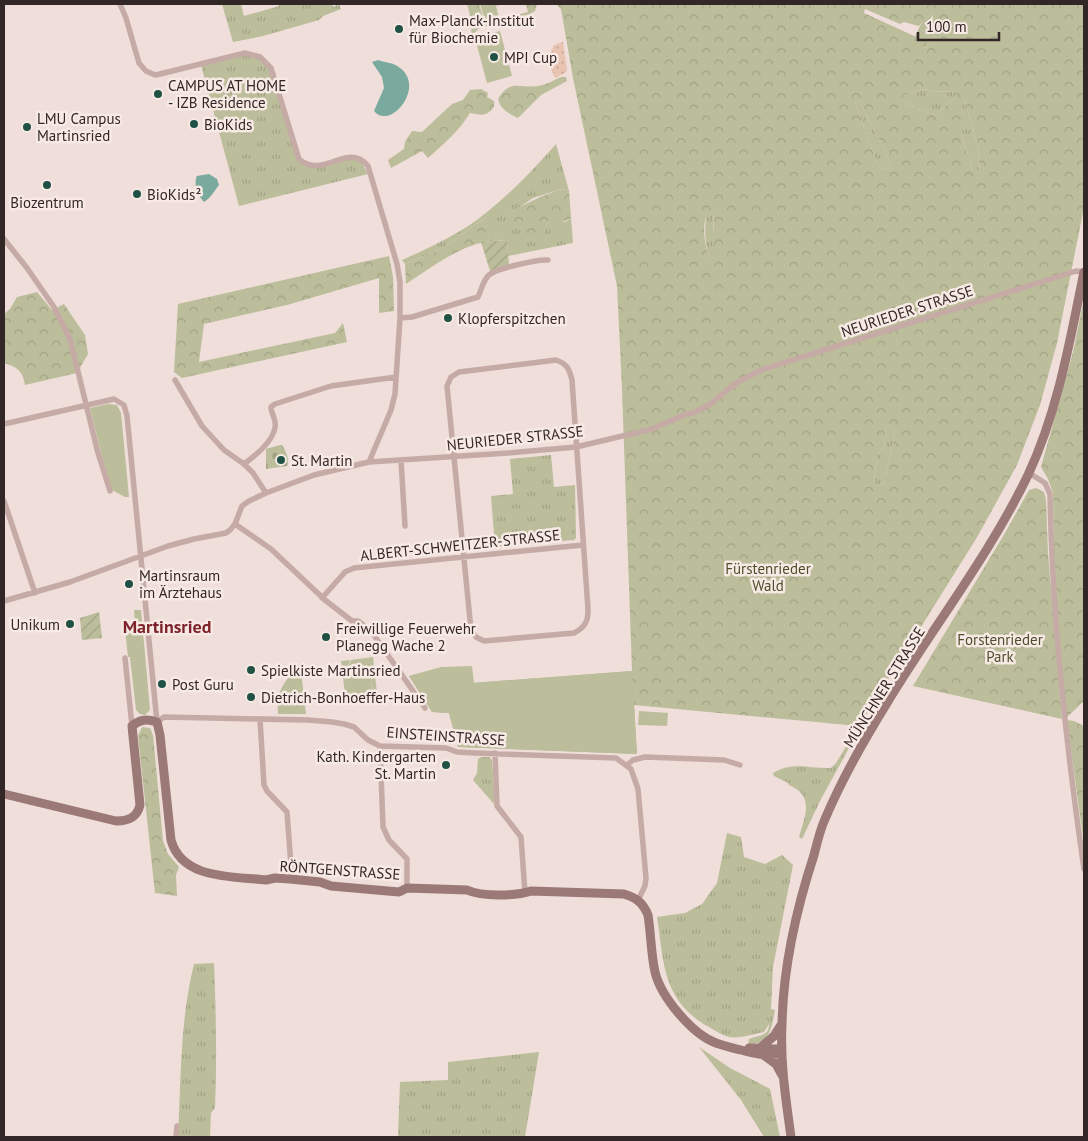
<svg xmlns="http://www.w3.org/2000/svg" width="1088" height="1141" viewBox="0 0 1088 1141" font-family="'PT Sans',sans-serif">
  <style>
    .grass { fill: url(#grass-tufts) }
    .forest { fill: url(#forest-crowns); fill-rule: evenodd }
    .sand { fill: url(#sand-dots) }
    .cemetery { fill: url(#cemetery-stones) }
    .park { fill: #bcbd9a }
    .garden { fill: url(#garden-furrows) }
    .water { fill: #79aa9d }
    .lines { fill: none; stroke-linecap: round; stroke-linejoin: round }
    .street { stroke: #c6aaa6; stroke-width: 5.5 }
    .secondary { stroke: #9a7977; stroke-width: 9 }
    .poi-dot { fill: #1f5145; stroke: #f7e9e4; stroke-width: 2 }
    .labels { text-anchor: middle; dominant-baseline: central; stroke-width: 5; stroke-linejoin: round; paint-order: stroke }
    .poi-label { font-size: 15px; fill: #332626; stroke: #f7e9e4; text-anchor: start }
    .street-label { font-size: 15px; fill: #332626; stroke: #f7e9e4 }
    .park-label { font-size: 15px; fill: #4d4f2c; stroke: #f7e9e4 }
    .quarter-label { font-size: 18px; font-weight: bold; fill: #7d242a; stroke: #f7e9e4 }
  </style>
  <defs>
    <pattern id="grass-tufts" width="24" height="20" patternUnits="userSpaceOnUse" patternTransform="scale(1.25)"><rect width="24" height="20" fill="#bcbd9a"/><path d="M3 7l-1-3M5 7V3M7 7l1-3M15 17l-1-3M17 17v-4M19 17l1-3" fill="none" stroke="#a2a285"/></pattern>
    <pattern id="forest-crowns" width="20" height="18" patternUnits="userSpaceOnUse" patternTransform="scale(1.25)"><rect width="20" height="18" fill="#bcbd9a"/><path d="M2 6a3 3 0 1 1 6 0M12 15a3 3 0 1 1 6 0" fill="none" stroke="#a2a285"/></pattern>
    <pattern id="sand-dots" width="8" height="8" patternUnits="userSpaceOnUse" patternTransform="scale(1.25)"><rect width="8" height="8" fill="#e9c4b0"/><path d="M2 2h.1M6 6h.1" fill="none" stroke="#c8a897" stroke-width="1.8" stroke-linecap="round"/></pattern>
    <pattern id="cemetery-stones" width="16" height="16" patternUnits="userSpaceOnUse" patternTransform="scale(1.25)"><rect width="16" height="16" fill="#bcbd9a"/><path d="M2 7V4a2 2 0 0 1 4 0v3zM10 15v-3a2 2 0 0 1 4 0v3z" fill="#a2a285"/></pattern>
    <pattern id="garden-furrows" width="10" height="10" patternUnits="userSpaceOnUse" patternTransform="scale(1.25)"><rect width="10" height="10" fill="#bcbd9a"/><path d="M-1 1l2-2M0 10L10 0M9 11l2-2" fill="none" stroke="#a2a285"/></pattern>
  </defs>
  <rect width="100%" height="100%" fill="#efded9"/>
  <path class="grass" d="M222 4H241L244 16 279 6V4H332L333 7 339 4 341 9 323 16 319 20 263 36 233 42Z
    M933 13 936 18V39L927 47 922 48 915 36 922 22Z
    M245 55 260 59 269 68 297 160C321 179 338 153 361 161L368 174 239 206 201 65Z
    M925 89 934 92 957 91 956 98C947 102 947 105 940 111 931 118 914 107 905 102L902 95C911 94 916 90 925 89Z
    M860 101 891 164 885 170 878 166 855 102Z
    M965 101 979 150 978 157 980 171 970 169 972 159C958 145 963 120 962 102Z
    M556 144 569 191 562 189 533 198 507 216 522 226 543 234 548 222H565L571 218 573 243 508 256 507 240 492 241 497 235 485 218 443 248 405 264 402 260C431 247 462 233 487 212 512 192 535 168 556 144Z
    M708 212 713 213C712 229 717 245 715 259H710C704 245 705 229 706 214Z
    M892 425 895 432 884 483 875 486C874 477 876 462 879 453 880 451 883 449 884 446 886 440 884 434 887 426Z
    M551 455 554 487 575 485 576 538 574 540 495 547 491 496 513 494 510 459Z
    M853 735 855 737 820 801 802 839 799 837C805 816 815 796 789 785L788 783 774 776 773 773C793 761 810 769 831 768L836 763Z
    M481 757H489L492 760 495 802 494 804 473 780 477 773 478 759Z
    M727 833 741 837 744 857 765 864 782 855 793 865 773 967 771 1009 775 1010C772 1027 770 1044 748 1045L749 1039C758 1035 769 1037 769 1024L764 1032C754 1034 739 1039 729 1037 721 1035 713 1029 705 1025 662 998 664 962 657 917L685 913 702 904 717 883Z
    M214 963C216 1012 217 1060 215 1108L211 1113 210 1137H178C181 1080 180 1020 194 964Z
    M699 1047 730 1068 770 1089 780 1137H764L741 1100Z
    M539 1052 525 1137H398L400 1082 448 1080V1062Z"/>
  <path class="forest" d="M467 4H479L485 23 528 12 526 4H537L535 11 530 14 478 29 474 34H471L472 22Z
    M556 4H1084V207L1057 343 1040 405 1017 465 976 539 859 726 634 705 637 754 458 747 449 713 432 712 409 676 442 667 471 683 632 671 622 389 617 286 573 78 561 9ZM865 9 900 24 904 22 919 26 922 22 933 13 936 19V39L927 47 923 48 925 41 864 13ZM925 89 934 92 956 91V98C947 102 947 105 940 111 931 118 914 107 905 102L903 95C911 94 916 90 925 89ZM860 101 891 164 885 170 878 166 855 102ZM965 101 979 150 978 157 980 170 970 169 972 159C958 145 963 121 962 102ZM708 212 713 213 715 259H710C705 248 701 223 708 212ZM891 425 895 432 884 483 875 486C874 477 876 462 879 453 880 451 883 449 884 446 886 440 884 434 887 426Z
    M561 77H566L567 81 541 95 518 118C508 113 501 110 498 99 510 78 521 89 538 86 546 85 554 80 561 77Z
    M481 89 488 93 487 97 494 101V107C486 117 482 115 470 113 459 131 444 144 428 158L422 151 391 168 388 160 404 149 405 142 412 131 422 132 452 104 463 100 470 90Z
    M562 189 569 191 571 218 560 223 548 222 543 234 533 241 525 237 522 226H510L507 216C524 203 542 196 562 189Z
    M485 218 495 223 497 235 492 241C461 244 432 267 406 284L405 264 443 248Z
    M389 256 393 277 394 311 379 313V278L287 305 204 324 199 362 335 333 343 323 347 342 182 378 174 372 178 304Z
    M37 292 52 310 64 304 85 335 88 354 77 373 25 385C23 371 17 367 4 363V314L10 309 17 297Z
    M1084 298V701L1066 718 1054 570 1053 493 1048 479 1041 467 1073 352Z
    M1036 488 1044 492 1046 500 1048 553 1062 719 913 686 1005 533 1029 490Z
    M1067 720 1074 721 1084 726V845Z
    M142 727 150 728 153 735 163 841 168 854 179 867 176 875 177 896 155 893 138 736Z"/>
  <path class="sand" d="M563 42 567 70 565 73 555 78 547 60 554 45Z"/>
  <path class="cemetery" d="M280 445H282C286 451 290 460 287 466L266 469V449Z"/>
  <path class="park" d="M480 4H504L496 6 499 19 486 23Z
    M500 31 512 76 487 83 475 38Z
    M108 404 117 405 121 413 129 497H125L112 490 102 457 90 408Z
    M134 610H141L150 710 145 715 140 714 136 710 130 657H128L125 629 135 624Z
    M373 657 378 702 374 703 371 675 373 700 346 703 342 669 345 668 342 667 341 661 350 660 349 666 351 660Z
    M300 663 306 714H278C276 689 285 682 300 663Z
    M472 666 474 683 632 671 637 754 458 747 449 713 432 712 409 676 442 667Z
    M639 711 668 713 667 726 638 725Z"/>
  <path class="garden" d="M507 240 509 265 490 271 481 242Z
    M99 612 102 638 82 640 80 618Z"/>
  <path class="water" d="M378 60C386 63 393 62 400 68 426 87 390 131 374 111L384 88 382 77 372 62Z
    M209 174 217 179 219 185C214 191 211 198 204 202 198 196 193 184 197 176Z"/>
  <g class="lines">
    <path class="street" d="M120 4 126 18 139 63 146 71 155 75 160 74 245 53 260 57 271 68 299 159C323 180 348 141 368 166L397 264 400 282V318L395 394 391 410 369 462
      M4 239 27 268 54 307 70 339 98 453 110 491
      M400 318 412 317 478 297C481 291 483 281 488 276 494 269 538 259 548 260
      M556 360C567 364 569 368 572 380L587 595C588 612 592 624 574 633L484 641 476 637 471 630 447 386 451 377 459 372Z
      M175 380 202 426 224 450 244 464 253 473 266 493
      M4 424 114 399 124 405 127 416 157 722 164 717 308 720 332 722 344 724 354 727 368 740 380 746 446 748 457 752 475 753 616 758 631 769 638 789 646 878 645 886 638 900
      M401 460 405 526
      M244 464C255 456 273 442 275 427 277 420 271 414 271 407L275 404 331 386 396 377
      M1029 473 1045 483 1050 494C1052 620 1066 745 1084 869
      M4 501 35 593
      M235 524 271 549 325 600 352 621H358L371 631 425 708
      M322 598 345 572 354 568 583 545
      M4 601 70 582 168 546 194 539 226 533 230 530 235 524 242 506 249 501 266 493 314 475 369 462 508 453 576 447 652 429 684 415 693 413 709 405 736 383 761 370 1076 271 1084 272
      M125 658 132 726
      M260 719 264 785 267 791 287 812 292 879
      M380 746 383 827 389 840 407 859V888
      M495 753 497 806 521 837 525 893
      M627 765 633 760 645 757 724 760 740 765
      M176 1137 177 1126"/>
    <path class="secondary" d="M4 794 116 821C128 821 137 818 140 805L132 726C140 719 147 719 157 722L160 735 171 840C182 880 233 876 266 880L275 878 290 879 320 882 331 886 399 892 407 888 467 890C482 897 516 896 531 891L624 894C637 898 643 903 648 915 651 934 651 954 655 972 661 997 692 1034 716 1043 724 1046 733 1048 741 1050 754 1053 770 1058 782 1052
      M749 1048 777 1049 782 1052
      M760 1048 774 1036 781 1025
      M762 1054 776 1064 782 1075
      M791 1137C786 1100 780 1063 782 1025 783 966 796 910 814 855 817 843 820 830 825 819 842 779 864 740 887 703 933 627 989 556 1028 475 1058 411 1070 340 1084 272"/>
  </g>
  <g class="poi-dot">
    <circle cx="399" cy="29" r="5"/>
    <circle cx="494" cy="57" r="5"/>
    <circle cx="158" cy="94" r="5"/>
    <circle cx="194" cy="124" r="5"/>
    <circle cx="27" cy="127" r="5"/>
    <circle cx="47" cy="185" r="5"/>
    <circle cx="137" cy="194" r="5"/>
    <circle cx="448" cy="318" r="5"/>
    <circle cx="281" cy="460" r="5"/>
    <circle cx="129" cy="584" r="5"/>
    <circle cx="70" cy="624" r="5"/>
    <circle cx="326" cy="637" r="5"/>
    <circle cx="251" cy="670" r="5"/>
    <circle cx="162" cy="684" r="5"/>
    <circle cx="251" cy="697" r="5"/>
    <circle cx="446" cy="765" r="5"/>
  </g>
  <g class="labels">
    <g class="poi-label">
      <text x="409" y="20">Max-Planck-Institut<tspan x="409" dy="17">für Biochemie</tspan></text>
      <text x="504" y="57">MPI Cup</text>
      <text x="168" y="85">CAMPUS AT HOME<tspan x="168" dy="17">- IZB Residence</tspan></text>
      <text x="37" y="118">LMU Campus<tspan x="37" dy="17">Martinsried</tspan></text>
      <text x="204" y="124">BioKids</text>
      <text x="147" y="194">BioKids²</text>
      <text x="47" y="202" text-anchor="middle">Biozentrum</text>
      <text x="458" y="318">Klopferspitzchen</text>
      <text x="291" y="460">St. Martin</text>
      <text x="139" y="575">Martinsraum<tspan x="139" dy="17">im Ärztehaus</tspan></text>
      <text x="60" y="624" text-anchor="end">Unikum</text>
      <text x="336" y="628">Freiwillige Feuerwehr<tspan x="336" dy="17">Planegg Wache 2</tspan></text>
      <text x="261" y="670">Spielkiste Martinsried</text>
      <text x="172" y="684">Post Guru</text>
      <text x="261" y="697">Dietrich-Bonhoeffer-Haus</text>
      <text x="436" y="756" text-anchor="end">Kath. Kindergarten<tspan x="436" dy="17">St. Martin</tspan></text>
    </g>
    <g class="street-label">
      <text transform="translate(907 311) rotate(-18)">NEURIEDER STRASSE</text>
      <text transform="translate(515 438) rotate(-6)">NEURIEDER STRASSE</text>
      <text transform="translate(460 545) rotate(-6)">ALBERT-SCHWEITZER-STRASSE</text>
      <text transform="translate(884 687) rotate(-58)">MÜNCHNER STRASSE</text>
      <text transform="translate(446 736) rotate(4)">EINSTEINSTRASSE</text>
      <text transform="translate(340 870) rotate(4)">RÖNTGENSTRASSE</text>
    </g>
    <g class="park-label">
      <text x="768" y="568">Fürstenrieder<tspan x="768" dy="17">Wald</tspan></text>
      <text x="1000" y="639">Forstenrieder<tspan x="1000" dy="17">Park</tspan></text>
    </g>
    <g class="quarter-label">
      <text x="167" y="626">Martinsried</text>
    </g>
  </g>
  <rect width="1088" height="1141" fill="none" stroke="#332626" stroke-width="10"/>
  <path d="M918 32v8h81v-8" fill="none" stroke="#332626" stroke-width="2.5"/>
  <text x="926" y="32" font-size="15" fill="#332626" stroke="#f7e9e4" stroke-width="4" paint-order="stroke">100 m</text>
</svg>
